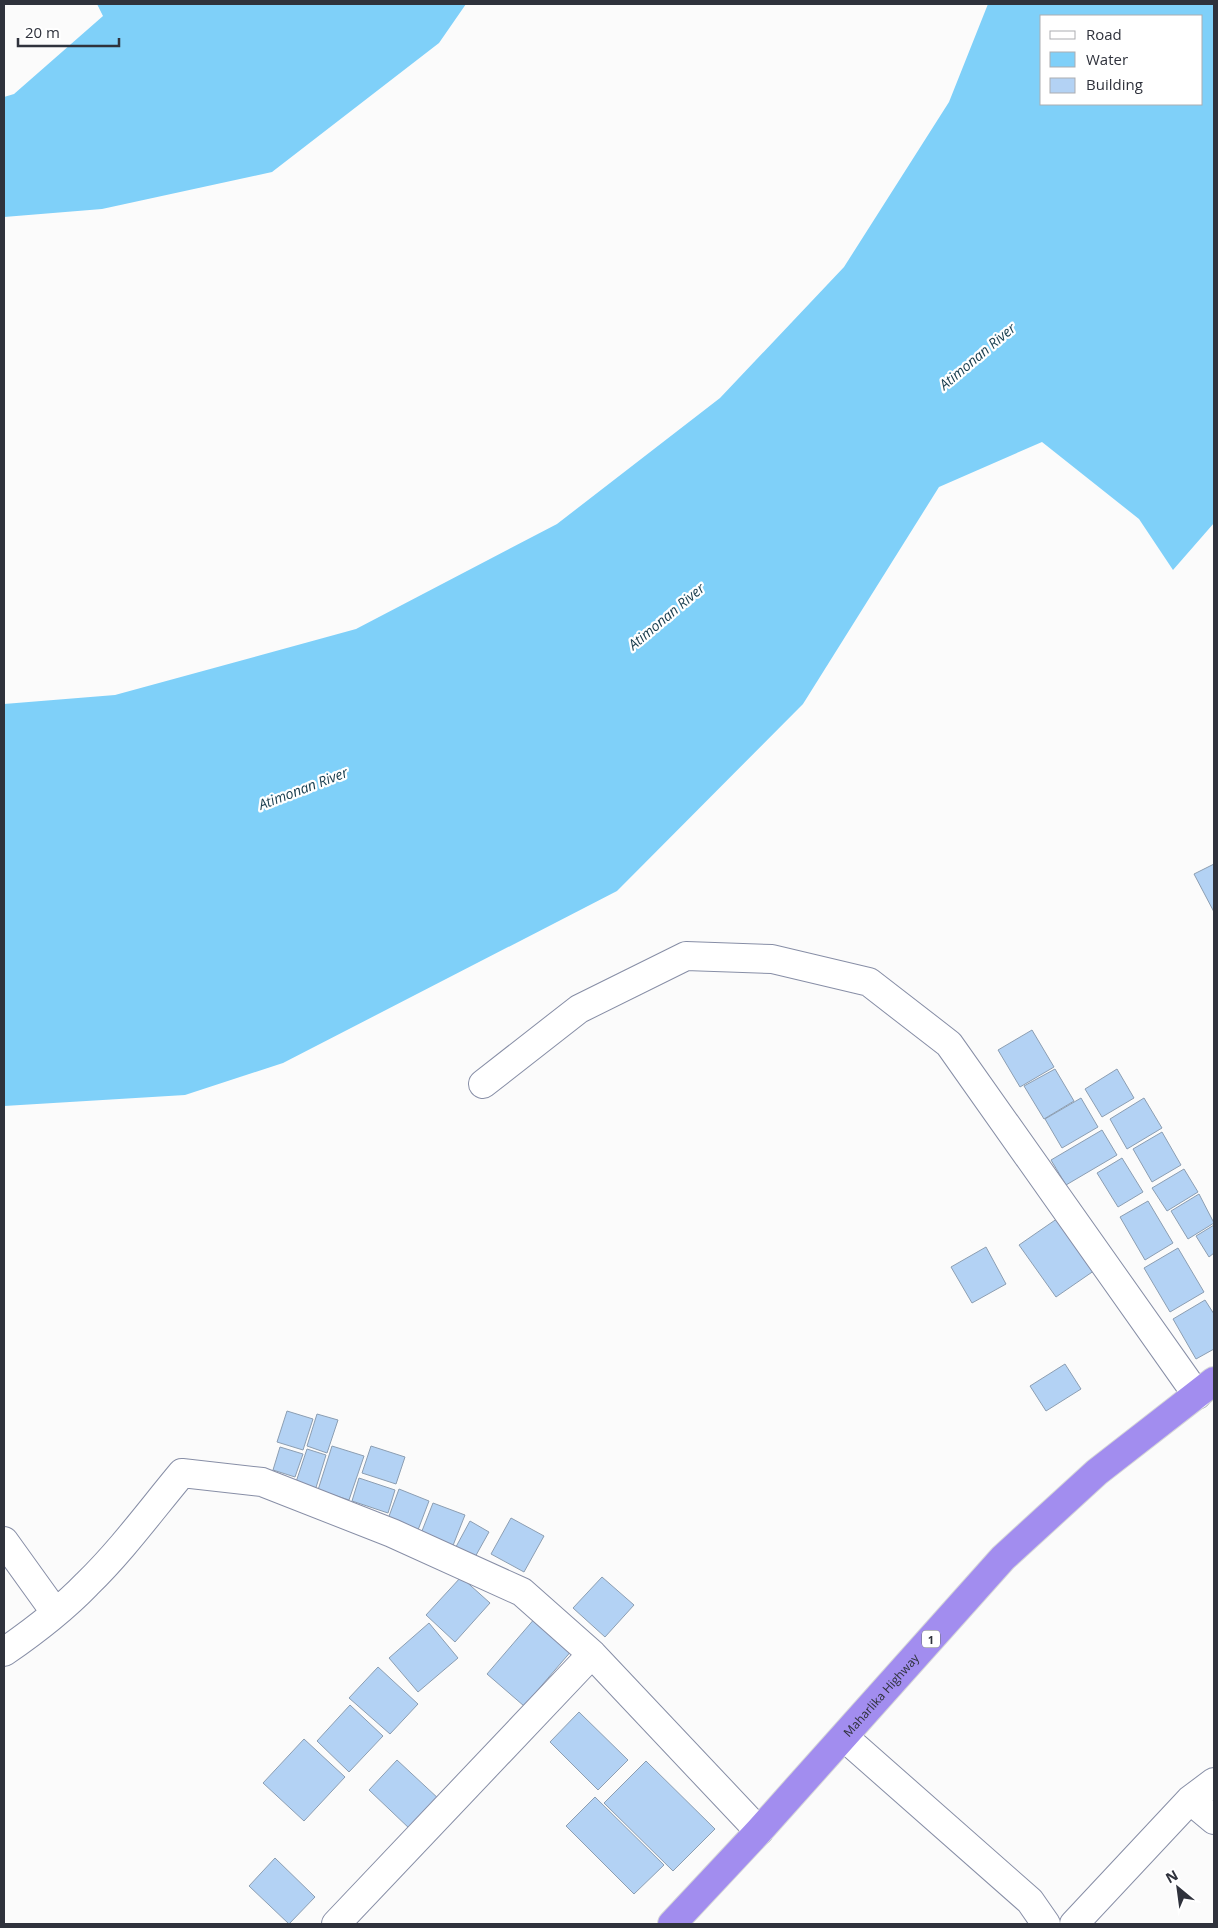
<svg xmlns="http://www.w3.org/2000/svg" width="1218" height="1928" viewBox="0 0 1218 1928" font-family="'Open Sans',sans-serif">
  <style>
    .water { fill: #7fd0f9; fill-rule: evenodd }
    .building { fill: #b3d2f4; stroke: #8c9eb2 }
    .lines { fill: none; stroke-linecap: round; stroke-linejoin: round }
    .minor-casing { stroke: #878ea6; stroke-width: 30 }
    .highway-casing { stroke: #d5d6d8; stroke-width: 30 }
    .minor { stroke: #fff; stroke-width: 28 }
    .highway { stroke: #a28def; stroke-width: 28 }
    .labels { text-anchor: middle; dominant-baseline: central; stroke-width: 4.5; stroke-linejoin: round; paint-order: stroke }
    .shield { fill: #fff; stroke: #6d7076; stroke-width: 1 }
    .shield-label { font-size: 11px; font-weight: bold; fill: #2f323c }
    .street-label { font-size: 12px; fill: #2f323c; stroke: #fff }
    .water-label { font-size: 14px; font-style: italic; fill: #1c4051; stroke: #fff }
  </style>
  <rect width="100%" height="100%" fill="#fbfbfb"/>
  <path class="water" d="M97 4H466L439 43 272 172 102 209 4 217V97L14 94 103 16Z
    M988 4H1214V523L1173 570 1139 519 1042 442 939 487 803 704 617 891 283 1063 185 1095 4 1106V704L115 695 356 629 557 524 720 398 844 267 949 102ZM1042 16H1202V104H1042Z"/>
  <path class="building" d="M1214 864V912L1194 874Z
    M1032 1030 1054 1067 1020 1087 998 1050Z
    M1055 1069 1074 1101 1044 1119 1024 1086Z
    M1117 1069 1134 1098 1102 1117 1085 1089Z
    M1081 1098 1098 1127 1062 1148 1045 1119Z
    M1144 1098 1162 1128 1127 1149 1110 1119Z
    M1102 1130 1117 1155 1066 1185 1051 1160Z
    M1162 1132 1181 1165 1152 1182 1133 1149Z
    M1122 1158 1143 1192 1118 1207 1097 1173Z
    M1184 1169 1198 1192 1167 1211 1152 1188Z
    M1199 1194 1214 1223 1188 1239 1171 1211Z
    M1148 1201 1173 1243 1145 1260 1120 1217Z
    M1061 1216 1098 1268 1056 1297 1019 1245Z
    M1214 1225V1253L1209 1257 1196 1236Z
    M986 1247 1006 1284 972 1303 951 1267Z
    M1178 1248 1204 1292 1170 1312 1144 1268Z
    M1205 1300 1214 1314V1349L1196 1359 1173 1319Z
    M1065 1364 1081 1389 1046 1411 1030 1386Z
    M287 1411 313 1419 303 1450 277 1442Z
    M317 1414 338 1420 327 1453 307 1446Z
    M332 1446 364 1456 349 1500 318 1490Z
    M371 1446 405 1457 396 1484 362 1473Z
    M280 1447 303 1454 295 1477 273 1470Z
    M307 1449 326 1455 314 1494 294 1488Z
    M359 1478 395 1490 388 1513 352 1501Z
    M399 1489 429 1501 418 1530 388 1519Z
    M433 1503 465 1515 452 1548 420 1536Z
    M511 1518 544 1536 524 1572 491 1554Z
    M470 1521 489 1532 470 1566 451 1556Z
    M461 1577 490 1603 455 1642 426 1615Z
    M602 1577 634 1605 605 1637 573 1608Z
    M536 1617 573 1649 524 1706 487 1674Z
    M429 1623 458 1658 418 1692 389 1658Z
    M378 1667 418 1704 390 1734 349 1698Z
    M350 1705 383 1736 349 1772 317 1741Z
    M579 1712 628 1760 598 1790 550 1742Z
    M304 1739 345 1777 304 1821 263 1783Z
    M397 1760 440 1800 411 1830 369 1790Z
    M646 1761 715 1829 673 1871 604 1803Z
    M595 1797 664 1865 634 1894 566 1826Z
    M275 1858 315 1897 289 1924 249 1886Z"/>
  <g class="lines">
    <defs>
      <path id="minor" d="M483 1084 579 1009 686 956 772 959 869 982 949 1044 1197 1395
        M4 1541 55 1612
        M4 1652C33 1632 62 1610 87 1584 122 1550 151 1510 182 1473L262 1482 392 1533 522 1592 592 1654 759 1831
        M844 1737 1030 1901 1046 1924
        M1190 1800 1214 1820
        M336 1924 592 1654
        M1074 1924 1190 1800 1214 1782"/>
      <g id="highway">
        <path id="s1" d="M672 1924 759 1831 1003 1558 1097 1472 1214 1381"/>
      </g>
    </defs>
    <use href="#minor" class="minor-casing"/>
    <use href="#highway" class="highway-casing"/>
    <use href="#minor" class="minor"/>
    <use href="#highway" class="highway"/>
  </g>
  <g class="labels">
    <rect class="shield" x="922" y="1630.5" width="18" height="17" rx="4"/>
    <g class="shield-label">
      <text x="931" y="1639">1</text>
    </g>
    <g class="street-label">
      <text stroke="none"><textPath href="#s1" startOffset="310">Maharlika Highway</textPath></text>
    </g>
    <g class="water-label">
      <text transform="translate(977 356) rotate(-40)">Atimonan River</text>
      <text transform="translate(666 616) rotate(-40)">Atimonan River</text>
      <text transform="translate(303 788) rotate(-21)">Atimonan River</text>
    </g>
  </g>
  <rect width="1218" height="1928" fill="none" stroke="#2f323c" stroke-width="10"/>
  <rect x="1040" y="15" width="162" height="90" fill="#ffffff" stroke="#acadb1"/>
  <rect x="1050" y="31" width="25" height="8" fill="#ffffff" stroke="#acadb1"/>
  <text x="1086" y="40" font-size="15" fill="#2f323c">Road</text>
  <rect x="1050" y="52" width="25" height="15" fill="#7fd0f9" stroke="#acadb1"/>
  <text x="1086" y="65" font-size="15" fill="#2f323c">Water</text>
  <rect x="1050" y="78" width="25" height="15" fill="#b3d2f4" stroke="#acadb1"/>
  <text x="1086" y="90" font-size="15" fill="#2f323c">Building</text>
  <g transform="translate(1178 1888) rotate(331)" stroke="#ffffff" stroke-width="4" paint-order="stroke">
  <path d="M0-4L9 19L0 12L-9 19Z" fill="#2f323c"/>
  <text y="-8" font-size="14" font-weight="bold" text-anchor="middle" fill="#2f323c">N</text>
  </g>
  <path d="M18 38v8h101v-8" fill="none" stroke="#2f323c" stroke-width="2.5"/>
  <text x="25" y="38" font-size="15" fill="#2f323c" stroke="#ffffff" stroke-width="4" paint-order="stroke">20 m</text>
</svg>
